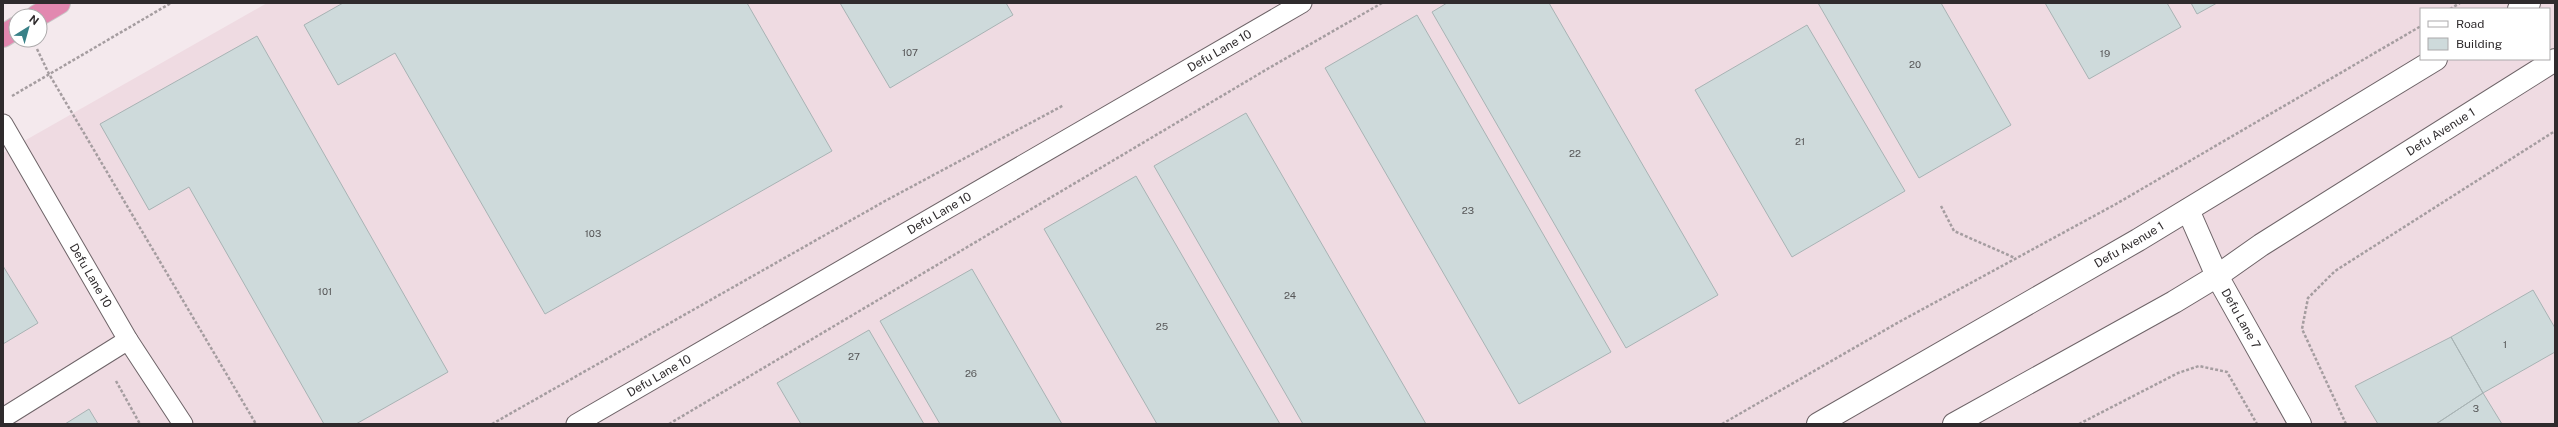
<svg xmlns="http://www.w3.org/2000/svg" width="2558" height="427" viewBox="0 0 2558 427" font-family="'Public Sans',sans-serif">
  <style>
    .built { fill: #efdbe2; fill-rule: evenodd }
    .building { fill: #cedadb; stroke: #a8b3b4 }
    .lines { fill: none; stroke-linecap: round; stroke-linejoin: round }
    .service-casing { stroke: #6e6468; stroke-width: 21 }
    .minor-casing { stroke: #6e6468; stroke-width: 24 }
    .secondary-casing { stroke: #6e6468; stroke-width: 24 }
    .trunk-casing { stroke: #c9c8c8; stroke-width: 24 }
    .path { stroke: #a59da0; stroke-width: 2.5; stroke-dasharray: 3 2; stroke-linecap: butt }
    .service { stroke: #fff; stroke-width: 19 }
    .minor { stroke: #fff; stroke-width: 22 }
    .secondary { stroke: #fff; stroke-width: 22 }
    .trunk { stroke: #e288b0; stroke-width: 22 }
    .labels { text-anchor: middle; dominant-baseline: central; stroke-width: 4; stroke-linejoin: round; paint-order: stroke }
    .number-label { font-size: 10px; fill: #575758 }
    .street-label { font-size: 12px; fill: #2f2b2d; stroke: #fff }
  </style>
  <rect width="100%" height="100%" fill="#f4e9ed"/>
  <path class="built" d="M267 3H2555V424H3V153ZM2421 9H2549V59H2421Z"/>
  <path class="building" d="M343 3H747L832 151 545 314 395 53 338 85 304 25Z
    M840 3H1006L1013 15 890 88Z
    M1447 3H1549L1718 295 1626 348 1432 12Z
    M1818 3H1941L2011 125 1919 178Z
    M2045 3H2167L2181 27 2089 79Z
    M2191 3H2217L2197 14Z
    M1417 15 1611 352 1519 404 1325 68Z
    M1807 25 1905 191 1792 257 1695 90Z
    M257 36 448 372 356 424H324L189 187 149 210 100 124Z
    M1246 113 1426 424H1303L1154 166Z
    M1136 176 1280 424H1157L1044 229Z
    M3 266 38 323 3 344Z
    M972 269 1062 424H940L880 321Z
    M2533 290 2555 328V352L2483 393 2451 337Z
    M869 330 924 424H801L777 383Z
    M2451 337 2483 393 2436 424H2378L2355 386Z
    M2483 393 2502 424H2436Z
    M89 409 98 424H65Z"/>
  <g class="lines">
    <defs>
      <g id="service">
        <path id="s1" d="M3 124 128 340 183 424"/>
        <path d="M3 418 128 340"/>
        <path id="s2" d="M576 424 1302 3"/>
      </g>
      <g id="minor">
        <path id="s3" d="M2188 210 2217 276 2300 424"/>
      </g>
      <g id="secondary">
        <path d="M2519 9 2529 3"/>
        <path id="s4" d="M1818 424 2138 240 2436 59"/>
        <path id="s5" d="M1954 424 2174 302 2217 276 2261 245 2555 60"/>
      </g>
      <path id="trunk" d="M37 16 59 3
        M3 36 16 28"/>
    </defs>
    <use href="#service" class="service-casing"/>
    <use href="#minor" class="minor-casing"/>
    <use href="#secondary" class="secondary-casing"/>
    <use href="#trunk" class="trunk-casing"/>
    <path class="path" d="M2450 9 2460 3
      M37 49 49 74 256 424
      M12 96 171 3
      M1941 206 1954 231 2015 258
      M116 381 140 424
      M492 424 885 201 1064 105
      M669 424 1269 68 1382 3
      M1722 424 1899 322 2116 204 2421 26
      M2079 424 2178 373 2199 366 2227 372 2257 424
      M2346 424 2302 329 2308 298 2335 271 2555 131"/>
    <use href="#service" class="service"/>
    <use href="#minor" class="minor"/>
    <use href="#secondary" class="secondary"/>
    <use href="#trunk" class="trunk"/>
  </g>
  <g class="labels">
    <g class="number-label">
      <text x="910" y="52">107</text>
      <text x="2105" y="53">19</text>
      <text x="1915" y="64">20</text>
      <text x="1800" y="141">21</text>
      <text x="1575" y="153">22</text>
      <text x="1468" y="210">23</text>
      <text x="593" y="233">103</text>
      <text x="325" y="291">101</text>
      <text x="1290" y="295">24</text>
      <text x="1162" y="326">25</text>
      <text x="2505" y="344">1</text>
      <text x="854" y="356">27</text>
      <text x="971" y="373">26</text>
      <text x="2476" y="408">3</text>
    </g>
    <g class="street-label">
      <text stroke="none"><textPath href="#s2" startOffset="744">Defu Lane 10</textPath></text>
      <text stroke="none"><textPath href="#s5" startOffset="568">Defu Avenue 1</textPath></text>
      <text stroke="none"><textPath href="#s2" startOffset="420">Defu Lane 10</textPath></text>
      <text stroke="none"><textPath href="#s4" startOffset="359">Defu Avenue 1</textPath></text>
      <text stroke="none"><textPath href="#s1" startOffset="175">Defu Lane 10</textPath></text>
      <text stroke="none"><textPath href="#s3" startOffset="121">Defu Lane 7</textPath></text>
      <text stroke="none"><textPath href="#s2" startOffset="96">Defu Lane 10</textPath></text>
    </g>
  </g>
  <rect width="2558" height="427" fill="none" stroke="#2f2b2d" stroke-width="8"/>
  <rect x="2420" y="8" width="130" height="52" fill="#ffffff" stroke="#acaaab"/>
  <rect x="2428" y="21" width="20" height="6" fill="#ffffff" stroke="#acaaab"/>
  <text x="2456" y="28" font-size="12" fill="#2f2b2d">Road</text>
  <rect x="2428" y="38" width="20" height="12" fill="#cedadb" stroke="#acaaab"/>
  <text x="2456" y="48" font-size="12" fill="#2f2b2d">Building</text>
  <g transform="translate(28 28) rotate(37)"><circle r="19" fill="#ffffff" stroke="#acaaab"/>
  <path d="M0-3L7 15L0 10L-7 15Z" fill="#398188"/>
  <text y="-6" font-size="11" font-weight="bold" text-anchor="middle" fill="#2f2b2d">N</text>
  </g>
</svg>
